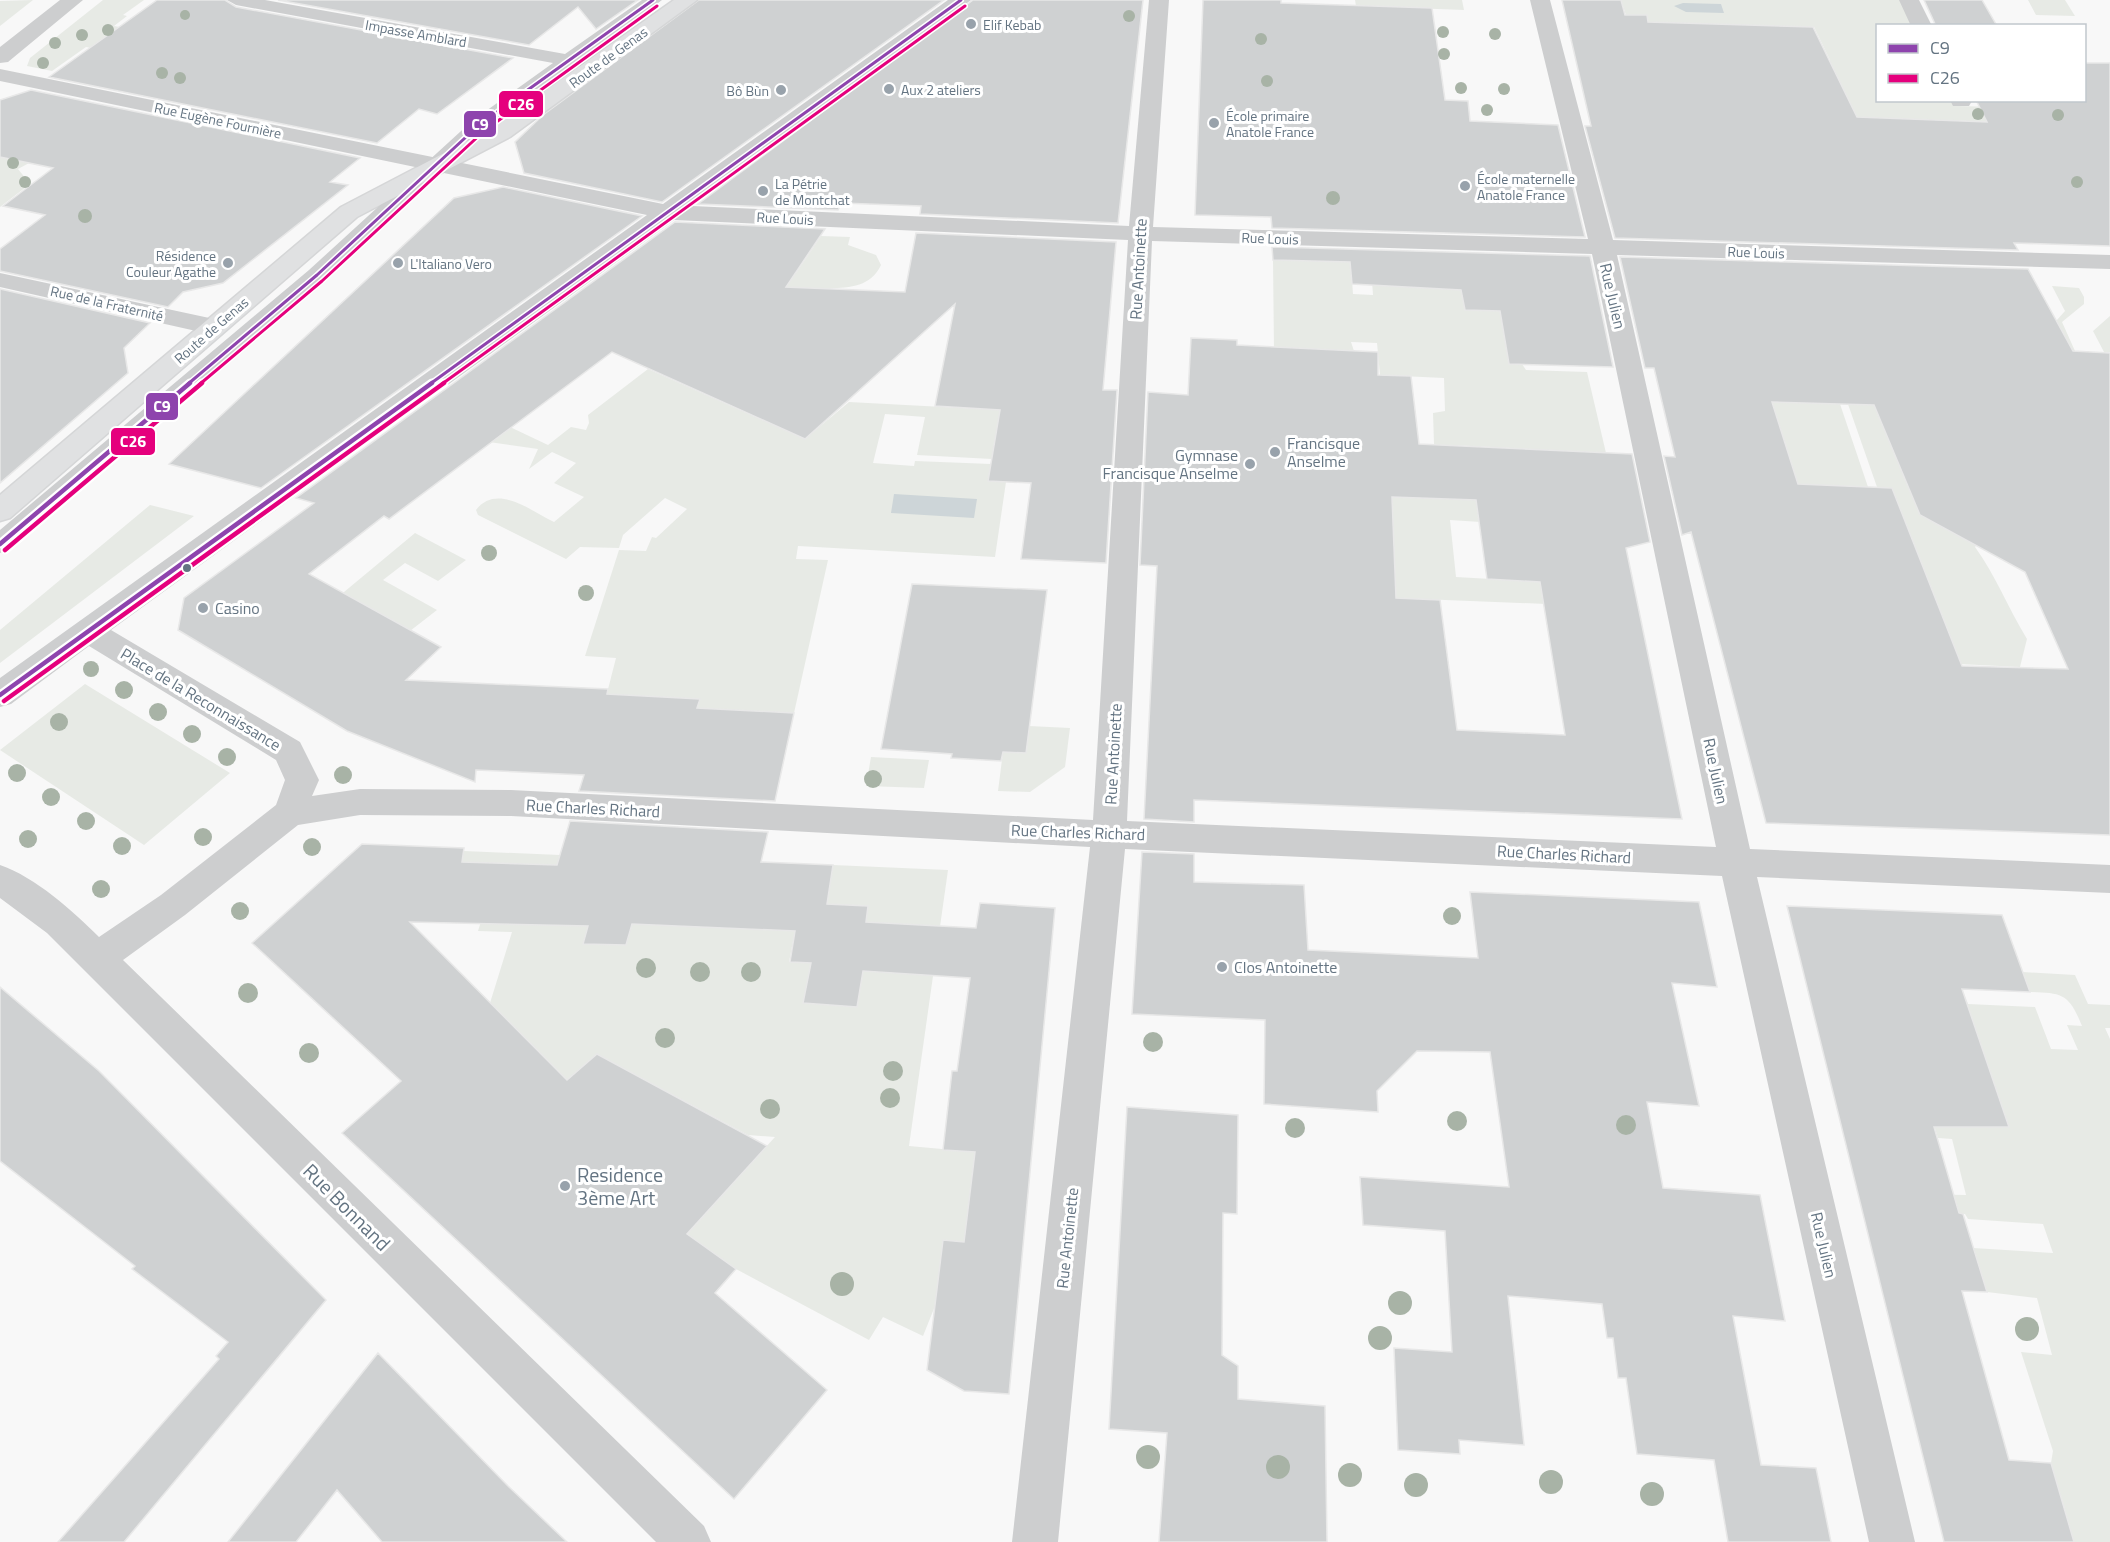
<svg xmlns="http://www.w3.org/2000/svg" width="2110" height="1542" viewBox="0 0 2110 1542" font-family="'Titillium Web',sans-serif">
  <style>
    .green { fill: #e7eae5; fill-rule: evenodd }
    .water { fill: #cdd5d8 }
    .building { fill: #cfd1d2; stroke: #e8e8e8; stroke-width: 1.5; fill-rule: evenodd }
    .lines { fill: none; stroke-linecap: round; stroke-linejoin: round }
    .secondary-casing { stroke: #d5d6d7; stroke-width: 3 }
    .lane { fill: #cdcecf; fill-rule: evenodd }
    .street { fill: #cdcecf; fill-rule: evenodd }
    .secondary { fill: #e0e1e2; fill-rule: evenodd }
    .bus-1-far1-casing { stroke: #fff; stroke-width: 6 }
    .bus-1-casing { stroke: #fff; stroke-width: 9 }
    .bus-2-far1-casing { stroke: #fff; stroke-width: 6 }
    .bus-2-casing { stroke: #fff; stroke-width: 9 }
    .bus-1-far1 { stroke: #8e44ad; stroke-width: 3 }
    .bus-1 { stroke: #8e44ad; stroke-width: 4.5 }
    .bus-2-far1 { stroke: #e5007d; stroke-width: 3 }
    .bus-2 { stroke: #e5007d; stroke-width: 4.5 }
    .tree { fill: #a8b3a6 }
    .poi-dot { fill: #98a2ab; stroke: #fff; stroke-width: 2 }
    .bus-dot { fill: #647482; stroke: #fff; stroke-width: 2 }
    .labels { text-anchor: middle; dominant-baseline: central; stroke-width: 6; stroke-linejoin: round; paint-order: stroke }
    .far-poi-label { font-size: 14px; fill: #647482; stroke: #fff; text-anchor: start }
    .far-street-label { font-size: 14px; fill: #647482; stroke: #fff }
    .street-label { font-size: 16px; fill: #647482; stroke: #fff }
    .poi-label { font-size: 16px; fill: #647482; stroke: #fff; text-anchor: start }
    .near-poi-label { font-size: 20px; fill: #647482; stroke: #fff; text-anchor: start }
    .near-street-label { font-size: 20px; fill: #647482; stroke: #fff }
    .line-badge { stroke: #fff; stroke-width: 2 }
    .badge-label { font-size: 16px; text-anchor: middle; font-weight: bold; fill: #fff }
  </style>
  <rect width="100%" height="100%" fill="#f8f8f8"/>
  <path class="green" d="M33 0 0 26V1Z
    M103 0H144L123 15 127 16 114 26 125 28 97 49 86 47 52 71 27 66 30 58Z
    M1355 0H1462L1464 10 1356 6Z
    M1621 0H1901L1915 25 1878 26V100H1955L1958 106 2068 109 1886 186 1776 59 1830 60 1814 27 1628 23 1648 20 1646 15H1626ZM1938 120 2030 123 1944 131Z
    M2028 0H2065L2075 16 2036 15Z
    M4 153 31 162 18 169 30 184 0 207V158Z
    M821 236 850 237 848 245 876 255 881 265C869 291 840 288 816 288L803 329 740 276 785 271 796 273Z
    M1350 253 1353 294 1373 295 1370 254 1461 290 1465 310 1500 311 1509 363 1522 364 1526 370 1587 372 1606 453 1451 445 1454 470 1511 524 1450 520 1456 577 1542 582 1546 604 1396 598 1388 497 1427 498 1422 444H1434L1433 413 1445 411 1444 378 1380 375 1377 343 1351 342 1354 351H1274L1273 260Z
    M2052 286 2079 288 2084 297V304L2062 322 2075 351 2032 348 2065 311Z
    M2110 316V352H2104L2093 331Z
    M1829 350 1859 369 1899 464 1982 539 1975 547C1996 576 2008 608 2027 639L2020 667 1959 664 1892 488 1877 487Z
    M648 369 805 439 849 402 1000 410 992 459 917 455 925 417 885 414 873 463 914 466 915 461 991 464 989 481 1006 482 995 557 798 546 796 559 828 560 794 713 752 711 750 722 697 710 699 699 606 697 616 658 585 656 619 550 646 551 652 537 656 538 687 509 665 498 623 535 619 548 580 547 566 559 478 515 476 510C497 483 531 511 554 522L584 497 554 483 576 463 552 452 529 469 538 449 489 442 510 427 548 445 571 427 586 430 589 423 588 415Z
    M1704 399 1840 404 1868 487 1796 484 1785 442Z
    M150 505 194 516 0 663V630Z
    M415 533 466 560 438 581 405 563 383 580 437 610 410 631 320 612Z
    M85 684 230 773 144 845 0 750Z
    M1029 726 1070 728 1065 767 1030 792 998 791 1003 752 1026 753Z
    M871 757 929 760 924 788 866 786Z
    M464 851 560 855 540 925 588 926 584 944 626 945 632 924 795 931 789 962 811 963 803 1003 857 1006 863 971 897 973 905 925 866 922 868 906 827 904 833 865 948 870 909 1146 975 1152 964 1242 943 1240 935 1306 923 1336 883 1317 869 1340 736 1269 687 1234 775 1137 748 1135 597 1054 567 1080 490 1003 512 932 478 931 499 864 460 862Z
    M2023 972 2075 975 2088 1004 2110 1005V1028H2105L2110 1039V1542H2029L2067 1517 2051 1463 2053 1451 2021 1352 2052 1355 2037 1298 1987 1292 1973 1248 2053 1253 2043 1224 1968 1219 1965 1214 1862 1208 1858 1193 1966 1195 1952 1139 1938 1138 1916 1066 1989 1070 1984 1053 1860 1048 1917 992 1964 994 1968 1004 2035 1007 2051 1049 2078 1050 2067 1025 2082 1026C2069 994 2063 993 2030 992Z"/>
  <path class="water" d="M1683 3 1721 4 1724 13 1686 12 1674 6Z
    M894 494 977 499 974 518 891 513Z"/>
  <path class="building" d="M157 0H225L236 7 513 58 437 114 419 109 377 143 49 77Z
    M278 0H638L596 29 578 7 529 45Z
    M699 0H944L662 202 524 173 515 142 543 115Z
    M973 0H1143L1118 223 920 214 921 206 842 203 838 210 698 204Z
    M1203 0H1281V3L1432 8 1445 100 1468 101 1470 121 1558 125 1585 237 1272 228 1271 217 1195 215Z
    M1562 0H1621L1625 15H1647L1648 22 1813 27 1857 117 1987 122 1976 100H2085V63H2110V246L2014 243 2018 250 1615 238 1585 126H1591Z
    M1924 0H1982L1997 26H1936Z
    M31 90 360 158 330 182 348 185 223 283 183 292 168 307 0 271V249L45 215 3 206 53 168 0 157V100Z
    M503 187 642 216 261 488 169 464 454 198Z
    M675 222 825 229 786 287 905 292 916 233 1116 242 1103 390H1117L1106 563 1021 559 1031 483 988 481 1000 410 935 406 955 304 805 439 612 352 389 519 384 516 309 574 441 647 406 680 608 689 607 694 700 699 697 708 794 713 775 801 579 791 584 775 476 770 475 782 347 731 178 630 184 598 314 503 296 498Z
    M1272 247 1590 256 1613 367 1509 364 1500 311 1465 310 1461 290 1352 284 1350 262 1273 260Z
    M1620 257 2028 269 2073 351 2110 353V835L1766 823 1691 532 1682 535 1664 456 1675 457 1654 368H1645ZM1772 402 1874 405 1920 515 2025 572 2068 669 1962 666 1892 488 1798 484Z
    M0 289 150 323 124 348 128 373 0 483Z
    M1191 338 1237 340V345L1378 352V375L1411 376 1419 444 1632 454 1650 542 1626 548 1682 819 1194 800V822L1144 819 1157 566 1140 565 1148 392 1188 395ZM1392 497 1476 500 1487 579 1540 582 1565 735 1457 730 1440 600 1396 598Z
    M912 584 1047 590 1026 753 1003 752 1001 761 951 758 952 754 881 749Z
    M570 821 768 832 761 862 833 865 827 904 868 906 866 922 976 928 980 903 1055 908 1009 1394 964 1391 927 1370 943 1240 964 1242 975 1152 943 1150 952 1071H957L970 978 863 971 857 1007 803 1003 811 963 790 962 795 931 632 924 626 945 583 944 588 926 410 922 567 1080 597 1054 767 1146 687 1234 736 1269 715 1293 827 1390 734 1499 342 1133 401 1081 252 943 362 844 464 848 462 862 557 865Z
    M1142 852 1194 854V882L1304 885 1308 950 1478 958 1470 892 1699 902 1717 987 1672 983 1699 1106 1647 1102 1663 1188 1760 1195 1785 1321 1733 1316 1761 1465 1816 1468 1831 1542H1728L1714 1460 1637 1454 1626 1378H1618L1613 1338H1607L1602 1304 1508 1296 1524 1445 1459 1440 1460 1454 1398 1450 1394 1348 1452 1352 1445 1231 1363 1225 1360 1177 1509 1187 1490 1052 1417 1051 1377 1091 1378 1112 1264 1104 1265 1020 1132 1014Z
    M1787 906 2002 915 2030 992 1962 989 2009 1127H1934L1959 1213 1963 1214 1987 1292 1962 1291 2009 1460 2051 1463 2074 1542H1944Z
    M0 987 99 1071 326 1300 124 1542H58L219 1359 216 1356 228 1342 132 1269 135 1266 0 1161Z
    M1127 1107 1238 1115 1237 1214 1223 1213 1222 1355 1238 1366V1399L1325 1406 1327 1542H1159L1167 1433 1109 1429Z
    M378 1353 508 1486 567 1542H382L337 1490 296 1542H228Z"/>
  <g class="lines">
    <defs>
      <path id="secondary" d="M674 0H697L510 137 357 217 10 518 0 521V495L341 207 494 127Z"/>
    </defs>
    <use href="#secondary" class="secondary-casing"/>
    <path class="lane" d="M227 0H265L565 54 642 0H662L583 59 585 62 583 66 572 67 486 129 325 280 9 550 0 553V530L309 270 472 121 553 63 236 5Z"/>
    <path class="street" d="M60 0H83L8 62 0 63V47Z
      M948 0H971L692 206 1129 226 1149 0H1169L1153 227 1588 239 1530 0H1550L1613 240 2110 255V269L1617 255 1750 849 2110 865V893L1757 877 1915 1542H1869L1722 876 1125 849 1058 1542H1012L1090 847 511 816 360 815 298 825 185 915 123 960 704 1526 711 1542H656L47 933 0 898V865C35 877 73 911 99 937L161 895 276 805 285 780 276 760 89 646 11 704 0 707V678L647 215 0 81V69L663 204ZM674 220 1128 240 1093 820 511 790 360 789 312 796 319 780 300 742 111 630ZM1152 241 1592 254 1716 847 1127 821Z
      M1899 0H1919L1932 26H1911Z
      M1950 100H1972V101L1969 106H1953Z
      M0 273 214 319 223 321 227 327 223 333 214 335 0 287Z"/>
    <use href="#secondary" class="secondary"/>
    <defs>
      <path id="bus-1-far1" d="M188 384 317 275 479 125 653 0
        M430 384 961 0"/>
      <path id="bus-1" d="M0 544 190 383
        M0 695 432 383"/>
      <path id="bus-2-far1" d="M200 384 322 281 484 131 657 6
        M442 384 965 6"/>
      <path id="bus-2" d="M5 550 202 383
        M4 701 444 383"/>
    </defs>
    <use href="#bus-1-far1" class="bus-1-far1-casing"/>
    <use href="#bus-1" class="bus-1-casing"/>
    <use href="#bus-2-far1" class="bus-2-far1-casing"/>
    <use href="#bus-2" class="bus-2-casing"/>
    <use href="#bus-1-far1" class="bus-1-far1"/>
    <use href="#bus-1" class="bus-1"/>
    <use href="#bus-2-far1" class="bus-2-far1"/>
    <use href="#bus-2" class="bus-2"/>
  </g>
  <g class="tree">
    <circle cx="185" cy="15" r="5"/>
    <circle cx="1129" cy="16" r="6"/>
    <circle cx="108" cy="30" r="6"/>
    <circle cx="1443" cy="32" r="6"/>
    <circle cx="1495" cy="34" r="6"/>
    <circle cx="82" cy="35" r="6"/>
    <circle cx="1261" cy="39" r="6"/>
    <circle cx="55" cy="43" r="6"/>
    <circle cx="1444" cy="54" r="6"/>
    <circle cx="43" cy="63" r="6"/>
    <circle cx="162" cy="73" r="6"/>
    <circle cx="180" cy="78" r="6"/>
    <circle cx="1267" cy="81" r="6"/>
    <circle cx="1461" cy="88" r="6"/>
    <circle cx="1504" cy="89" r="6"/>
    <circle cx="1487" cy="110" r="6"/>
    <circle cx="1978" cy="114" r="6"/>
    <circle cx="2058" cy="115" r="6"/>
    <circle cx="13" cy="163" r="6"/>
    <circle cx="25" cy="182" r="6"/>
    <circle cx="2077" cy="182" r="6"/>
    <circle cx="1333" cy="198" r="7"/>
    <circle cx="85" cy="216" r="7"/>
    <circle cx="489" cy="553" r="8"/>
    <circle cx="586" cy="593" r="8"/>
    <circle cx="91" cy="669" r="8"/>
    <circle cx="124" cy="690" r="9"/>
    <circle cx="158" cy="712" r="9"/>
    <circle cx="59" cy="722" r="9"/>
    <circle cx="192" cy="734" r="9"/>
    <circle cx="227" cy="757" r="9"/>
    <circle cx="17" cy="773" r="9"/>
    <circle cx="343" cy="775" r="9"/>
    <circle cx="873" cy="779" r="9"/>
    <circle cx="51" cy="797" r="9"/>
    <circle cx="86" cy="821" r="9"/>
    <circle cx="203" cy="837" r="9"/>
    <circle cx="28" cy="839" r="9"/>
    <circle cx="122" cy="846" r="9"/>
    <circle cx="312" cy="847" r="9"/>
    <circle cx="101" cy="889" r="9"/>
    <circle cx="240" cy="911" r="9"/>
    <circle cx="1452" cy="916" r="9"/>
    <circle cx="646" cy="968" r="10"/>
    <circle cx="700" cy="972" r="10"/>
    <circle cx="751" cy="972" r="10"/>
    <circle cx="248" cy="993" r="10"/>
    <circle cx="665" cy="1038" r="10"/>
    <circle cx="1153" cy="1042" r="10"/>
    <circle cx="309" cy="1053" r="10"/>
    <circle cx="893" cy="1071" r="10"/>
    <circle cx="890" cy="1098" r="10"/>
    <circle cx="770" cy="1109" r="10"/>
    <circle cx="1457" cy="1121" r="10"/>
    <circle cx="1626" cy="1125" r="10"/>
    <circle cx="1295" cy="1128" r="10"/>
    <circle cx="842" cy="1284" r="12"/>
    <circle cx="1400" cy="1303" r="12"/>
    <circle cx="2027" cy="1329" r="12"/>
    <circle cx="1380" cy="1338" r="12"/>
    <circle cx="1148" cy="1457" r="12"/>
    <circle cx="1278" cy="1467" r="12"/>
    <circle cx="1350" cy="1475" r="12"/>
    <circle cx="1551" cy="1482" r="12"/>
    <circle cx="1416" cy="1485" r="12"/>
    <circle cx="1652" cy="1494" r="12"/>
  </g>
  <g class="poi-dot">
    <circle cx="971" cy="24" r="6"/>
    <circle cx="889" cy="89" r="6"/>
    <circle cx="781" cy="90" r="6"/>
    <circle cx="1214" cy="123" r="6"/>
    <circle cx="1465" cy="186" r="6"/>
    <circle cx="763" cy="191" r="6"/>
    <circle cx="228" cy="263" r="6"/>
    <circle cx="398" cy="263" r="6"/>
    <circle cx="1275" cy="452" r="6"/>
    <circle cx="1250" cy="464" r="6"/>
    <circle cx="203" cy="608" r="6"/>
    <circle cx="1222" cy="967" r="6"/>
    <circle cx="565" cy="1186" r="6"/>
  </g>
  <circle class="bus-dot" cx="187" cy="568" r="5"/>
  <g class="labels">
    <g class="far-poi-label">
      <text x="983" y="24">Elif Kebab</text>
      <text x="901" y="89">Aux 2 ateliers</text>
      <text x="769" y="90" text-anchor="end">Bô Bùn</text>
      <text x="1226" y="115">École primaire<tspan x="1226" dy="16">Anatole France</tspan></text>
      <text x="1477" y="178">École maternelle<tspan x="1477" dy="16">Anatole France</tspan></text>
      <text x="775" y="183">La Pétrie<tspan x="775" dy="16">de Montchat</tspan></text>
      <text x="216" y="255" text-anchor="end">Résidence<tspan x="216" dy="16">Couleur Agathe</tspan></text>
      <text x="410" y="263">L'Italiano Vero</text>
    </g>
    <g class="far-street-label">
      <text transform="translate(416 33) rotate(10)">Impasse Amblard</text>
      <text transform="translate(608 57) rotate(-36)">Route de Genas</text>
      <text transform="translate(218 120) rotate(12)">Rue Eugène Fournière</text>
      <text transform="translate(785 218) rotate(3)">Rue Louis</text>
      <text transform="translate(1270 238) rotate(2)">Rue Louis</text>
      <text transform="translate(1756 252) rotate(2)">Rue Louis</text>
      <text transform="translate(107 303) rotate(13)">Rue de la Fraternité</text>
      <text transform="translate(211 330) rotate(-41)">Route de Genas</text>
    </g>
    <g class="street-label">
      <text transform="translate(1138 269) rotate(-87)">Rue Antoinette</text>
      <text transform="translate(1613 296) rotate(77)">Rue Julien</text>
      <text transform="translate(201 699) rotate(31)">Place de la Reconnaissance</text>
      <text transform="translate(1113 754) rotate(-87)">Rue Antoinette</text>
      <text transform="translate(1716 771) rotate(78)">Rue Julien</text>
      <text transform="translate(593 808) rotate(3)">Rue Charles Richard</text>
      <text transform="translate(1078 832) rotate(2)">Rue Charles Richard</text>
      <text transform="translate(1564 854) rotate(3)">Rue Charles Richard</text>
      <text transform="translate(1067 1238) rotate(-84)">Rue Antoinette</text>
      <text transform="translate(1824 1245) rotate(77)">Rue Julien</text>
    </g>
    <g class="poi-label">
      <text x="1287" y="443">Francisque<tspan x="1287" dy="18">Anselme</tspan></text>
      <text x="1238" y="455" text-anchor="end">Gymnase<tspan x="1238" dy="18">Francisque Anselme</tspan></text>
      <text x="215" y="608">Casino</text>
      <text x="1234" y="967">Clos Antoinette</text>
    </g>
    <g class="near-poi-label">
      <text x="577" y="1174">Residence<tspan x="577" dy="23">3ème Art</tspan></text>
    </g>
    <g class="near-street-label">
      <text transform="translate(347 1207) rotate(45)">Rue Bonnand</text>
    </g>
  </g>
  <g class="line-badge">
    <rect x="498" y="90" width="46" height="28" rx="6" fill="#e5007d"/>
    <rect x="463" y="110" width="34" height="28" rx="6" fill="#8e44ad"/>
    <rect x="145" y="392" width="34" height="29" rx="6" fill="#8e44ad"/>
    <rect x="110" y="427" width="46" height="29" rx="6" fill="#e5007d"/>
  </g>
  <g class="badge-label">
    <text x="521" y="110">C26</text>
    <text x="480" y="130">C9</text>
    <text x="162" y="412">C9</text>
    <text x="133" y="447">C26</text>
  </g>
  <rect x="1876" y="24" width="210" height="78" fill="#ffffff" stroke="#c1c7cd" stroke-width="1.5"/>
  <rect x="1888" y="44" width="30" height="9" fill="#8e44ad" stroke="#c1c7cd" stroke-width="1.5"/>
  <text x="1930" y="54" font-size="18" fill="#647482">C9</text>
  <rect x="1888" y="74" width="30" height="9" fill="#e5007d" stroke="#c1c7cd" stroke-width="1.5"/>
  <text x="1930" y="84" font-size="18" fill="#647482">C26</text>
</svg>
